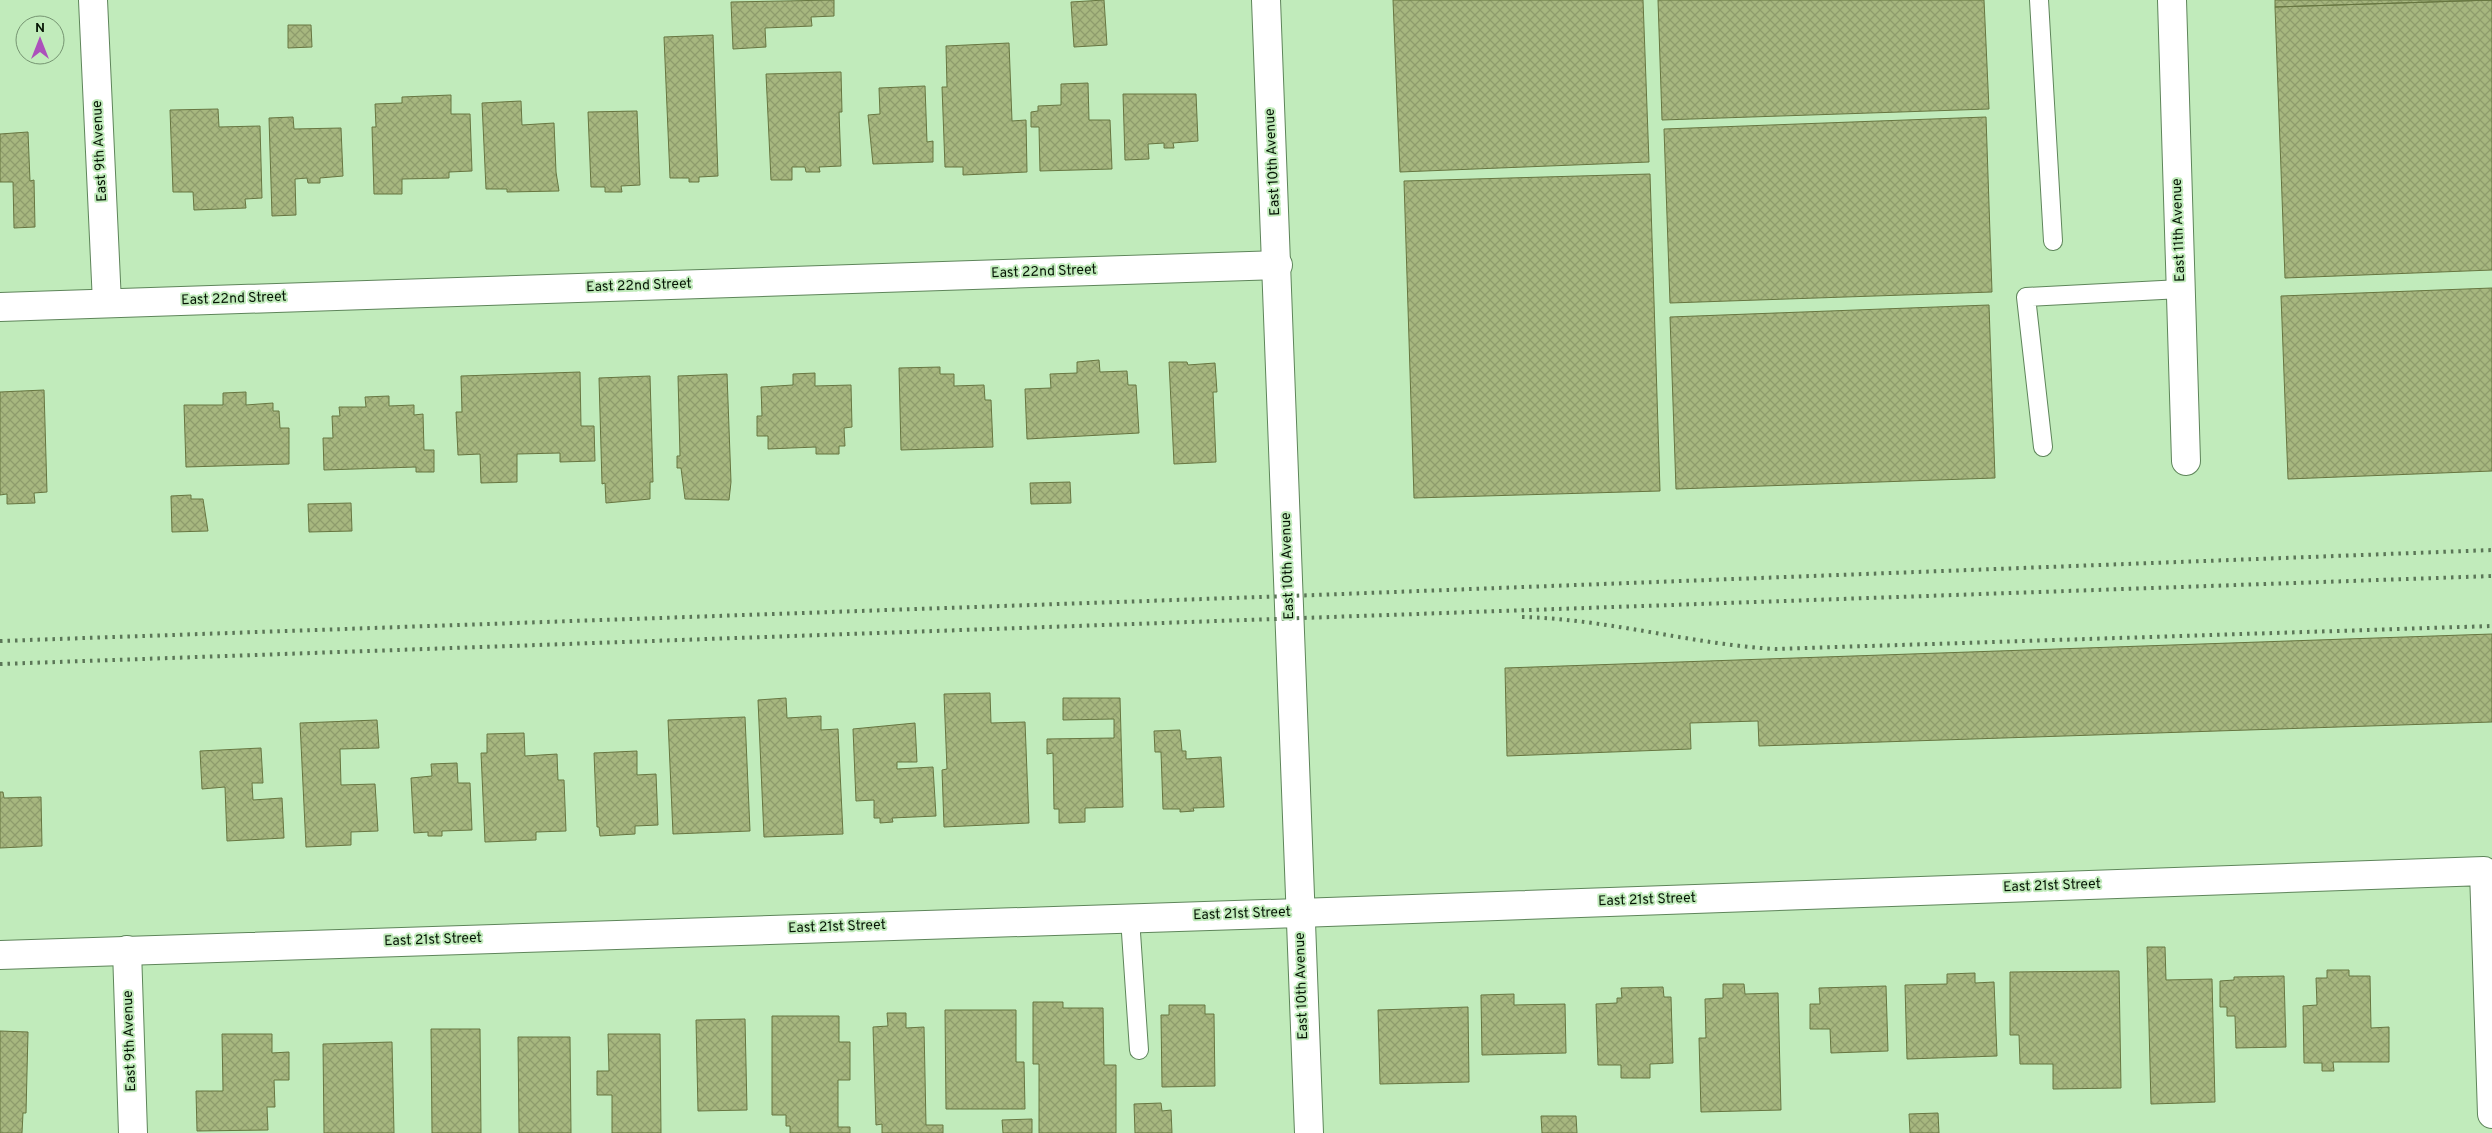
<svg xmlns="http://www.w3.org/2000/svg" width="2492" height="1133" viewBox="0 0 2492 1133" font-family="Overpass,sans-serif">
  <style>
    .building { fill: url(#building-cross-hatch); stroke: #677641 }
    .lines { fill: none; stroke-linecap: round; stroke-linejoin: round }
    .lane-casing { stroke: #5e855a; stroke-width: 20 }
    .street-casing { stroke: #5e855a; stroke-width: 30 }
    .secondary-casing { stroke: #5e855a; stroke-width: 30 }
    .lane { stroke: #fff; stroke-width: 18 }
    .street { stroke: #fff; stroke-width: 28 }
    .secondary { stroke: #fff; stroke-width: 28 }
    .rail { stroke: #5b7657; stroke-width: 4; stroke-dasharray: 2.5 5; stroke-linecap: butt }
    .labels { text-anchor: middle; dominant-baseline: central; stroke-width: 4; stroke-linejoin: round; paint-order: stroke }
    .street-label { font-size: 14px; fill: #061505; stroke: #c1ebbb }
  </style>
  <defs>
    <pattern id="building-cross-hatch" width="8" height="8" patternUnits="userSpaceOnUse" patternTransform="scale(1.25)"><rect width="8" height="8" fill="#a7b77f"/><path d="M0 0l8 8M0 8l8-8" fill="none" stroke="#8e9c6c"/></pattern>
  </defs>
  <rect width="100%" height="100%" fill="#c1ebbb"/>
  <path class="building" d="M834 0V16L811 17 812 26 765 28 766 47 733 49 731 2Z
    M1104 0 1107 45 1074 47 1071 2Z
    M1393 0H1643L1649 162 1400 172Z
    M1658 0H1984L1989 109 1662 120Z
    M2275 0H2492L2275 7Z
    M2492 0V270L2285 278 2275 7Z
    M288 25H311L312 47 288 48Z
    M713 35 718 176 699 177V182H689V178H670L664 37Z
    M1009 43 1012 121 1026 120 1027 172 963 175V167H945L942 87H947L946 46Z
    M841 72 842 112H839L841 166 819 167 820 172H806L805 167H792V180H771L766 74Z
    M1088 83 1089 120H1110L1112 169 1040 171 1039 127H1031V112L1038 111V106L1061 105V84Z
    M925 86 927 142 933 141V162L873 164 868 115 880 114 879 88Z
    M1123 94H1196L1198 141 1173 143 1174 148H1164V143L1148 144 1149 159 1125 160Z
    M451 95V114H470L472 171 449 172V178L402 179V194H374L372 127H376L375 104 402 103V97Z
    M521 101 522 125 554 123 556 172 559 191 507 192V189H486L482 103Z
    M218 109 219 127 260 126 262 198 245 199 246 208 194 210 193 192H173L170 110Z
    M637 111 640 185 621 186 622 192H605V187H591L588 112Z
    M293 117 294 129 341 128 343 176 320 178V183H308L307 178 295 179 296 215 272 216 269 118Z
    M1986 117 1992 292 1670 303 1664 129Z
    M28 132 30 181 34 180 35 227 14 228 13 182H0V134Z
    M1650 174 1660 491 1414 498 1404 181Z
    M2492 288V471L2288 479 2281 296Z
    M1989 305 1995 478 1676 489 1670 317Z
    M1099 360 1100 372 1127 371 1128 385H1136L1139 433 1027 439 1025 389 1051 388 1050 374 1077 373V362Z
    M1169 362H1187L1188 365 1215 363 1217 392H1213L1216 462 1174 464Z
    M940 367V374H954V386L984 385 985 400H991L993 447 901 450 899 368Z
    M580 372 581 426H594L595 461 560 462V453L517 454V482L481 483 480 454 458 455 456 412H462L461 376Z
    M815 373V386L851 385 852 427 844 428 845 446H839V454H816V447L768 449V436H757V416H762L761 387 793 385V374Z
    M727 374 731 482 729 500 685 499 681 468H677V456H680L678 376Z
    M650 376 653 482H650V499L606 503 605 483 602 484 599 378Z
    M44 390 47 492 34 493 35 503 7 504V494L0 495V392Z
    M246 392V405L273 403V411H279L280 428H289V464L186 467 184 405H223V393Z
    M389 396V406L414 405V415L423 414 424 450H434V472H416V467L324 470 323 438H333L332 416H340L339 407H366L365 397Z
    M1070 482 1071 503 1031 504 1030 483Z
    M191 495V499H203L208 531 172 532 171 496Z
    M351 503 352 531 309 532 308 504Z
    M2492 634V722L1759 746 1758 721 1690 723 1691 749 1507 756 1505 668Z
    M990 693 991 723 1025 722 1029 823 944 827 942 770 947 769 944 694Z
    M786 698 787 718 821 716V730L838 729 843 834 764 837 758 700Z
    M1063 698H1120L1123 807 1085 808V822L1059 823V809H1054L1053 753 1047 754V739L1114 738V719L1063 720Z
    M745 717 750 831 673 834 668 720Z
    M377 720 379 748 340 749 341 785 375 784 378 831 351 832V845L306 847 300 723Z
    M915 723 917 762H897V769L933 767 936 816 892 818 893 822 880 823V818H874V800L856 801 853 729Z
    M1180 730 1182 751H1186V759L1221 757 1224 807 1193 808 1194 811 1180 812V809H1163L1161 752H1155L1154 731Z
    M524 733 525 756 557 754 558 780H564L566 831 536 832V840L485 842 481 753H487V734Z
    M261 748 263 783H252L253 800 282 798 284 838 227 841 225 787 202 789 200 751Z
    M637 751V775L656 774 658 825 635 826V834L600 836 599 827H597L594 753Z
    M457 763 458 783H470L472 830 442 831V836H428V832L414 833 411 778 432 776 431 764Z
    M0 792H3L4 798 41 797 42 846 0 848Z
    M2147 947H2165L2166 980 2212 979 2215 1102 2151 1104Z
    M2327 970H2349V976H2370L2371 1028 2389 1027V1062H2333L2334 1071H2322V1063H2304L2303 1006 2317 1005 2316 978H2327Z
    M2119 971 2121 1088 2053 1089V1064H2020L2019 1035H2010V972Z
    M1975 973V983L1994 982 1997 1056 1907 1059 1905 985 1947 984V974Z
    M2284 976 2286 1047 2236 1048 2235 1016H2227V1007H2220V981L2234 980V977Z
    M1723 984H1744L1745 994 1778 993 1781 1110 1701 1112 1699 1038H1706L1705 999 1723 998Z
    M1886 986 1888 1051 1831 1053 1830 1029H1810V1004H1820L1819 988Z
    M1663 987 1664 997H1671L1673 1063 1650 1064V1078H1621V1065H1598L1596 1004 1617 1003V998H1622L1621 988Z
    M1514 994V1005L1565 1004 1566 1053 1482 1055 1481 995Z
    M1033 1002H1063V1008H1103L1104 1065H1116V1133H1039V1064H1033Z
    M1169 1005H1205V1014H1214L1215 1086 1162 1087 1161 1015H1169Z
    M1468 1007 1469 1082 1380 1084 1378 1010Z
    M945 1010H1016V1062H1024L1025 1109H946Z
    M887 1013H906V1028L924 1027 926 1125H943V1133H882V1124L876 1125 873 1027 888 1026Z
    M772 1016H839V1042H850V1080H838V1127H850V1133H790V1126H786V1115H772Z
    M745 1019 747 1110 698 1111 696 1020Z
    M431 1029H480L481 1133H432Z
    M0 1031 28 1032 26 1113H23L22 1133H0Z
    M222 1034H272V1053L289 1052V1080H274L275 1107H267L268 1130 197 1131 196 1091H223Z
    M608 1034H660L661 1133H612V1095H597V1071H609Z
    M518 1037H570L571 1133H519Z
    M392 1042 394 1133H324L323 1044Z
    M1161 1103 1162 1111 1171 1110 1172 1133H1135L1134 1104Z
    M1938 1113 1939 1133H1910L1909 1114Z
    M1541 1116H1576L1577 1133H1542Z
    M1032 1119V1133H1003L1002 1120Z"/>
  <g class="lines">
    <defs>
      <path id="lane" d="M2039 0 2053 241
        M2043 447 2026 297 2181 289
        M1130 918 1139 1050"/>
      <path id="street" d="M93 0 107 303
        M2172 0 2186 461
        M0 307 1278 265
        M1299 913 2484 871 2492 1114
        M127 950 133 1133"/>
      <path id="secondary" d="M1266 0C1283 378 1292 755 1309 1133
        M0 955 1299 913"/>
    </defs>
    <use href="#lane" class="lane-casing"/>
    <use href="#street" class="street-casing"/>
    <use href="#secondary" class="secondary-casing"/>
    <use href="#lane" class="lane"/>
    <use href="#street" class="street"/>
    <use href="#secondary" class="secondary"/>
    <path class="rail" d="M1522 617C1608 619 1690 644 1775 649L2492 626
      M0 641 1289 596 2492 550
      M0 664 2492 576"/>
  </g>
  <g class="labels">
    <g class="street-label">
      <text transform="translate(100 151) rotate(-93)">East 9th Avenue</text>
      <text transform="translate(1273 162) rotate(-93)">East 10th Avenue</text>
      <text transform="translate(2179 230) rotate(-92)">East 11th Avenue</text>
      <text transform="translate(1044 272) rotate(-2)">East 22nd Street</text>
      <text transform="translate(639 286) rotate(-2)">East 22nd Street</text>
      <text transform="translate(234 299) rotate(-2)">East 22nd Street</text>
      <text transform="translate(1288 566) rotate(-92)">East 10th Avenue</text>
      <text transform="translate(2052 886) rotate(-2)">East 21st Street</text>
      <text transform="translate(1647 900) rotate(-2)">East 21st Street</text>
      <text transform="translate(1242 914) rotate(-2)">East 21st Street</text>
      <text transform="translate(837 927) rotate(-2)">East 21st Street</text>
      <text transform="translate(433 940) rotate(-2)">East 21st Street</text>
      <text transform="translate(1302 986) rotate(-92)">East 10th Avenue</text>
      <text transform="translate(130 1041) rotate(-92)">East 9th Avenue</text>
    </g>
  </g>
  <g transform="translate(40 40)"><circle r="24" fill="#c1ebbb" stroke="#769572"/>
  <path d="M0-4L9 19L0 12L-9 19Z" fill="#ac50bb"/>
  <text y="-8" font-size="14" font-weight="bold" text-anchor="middle" fill="#061505">N</text>
  </g>
</svg>
